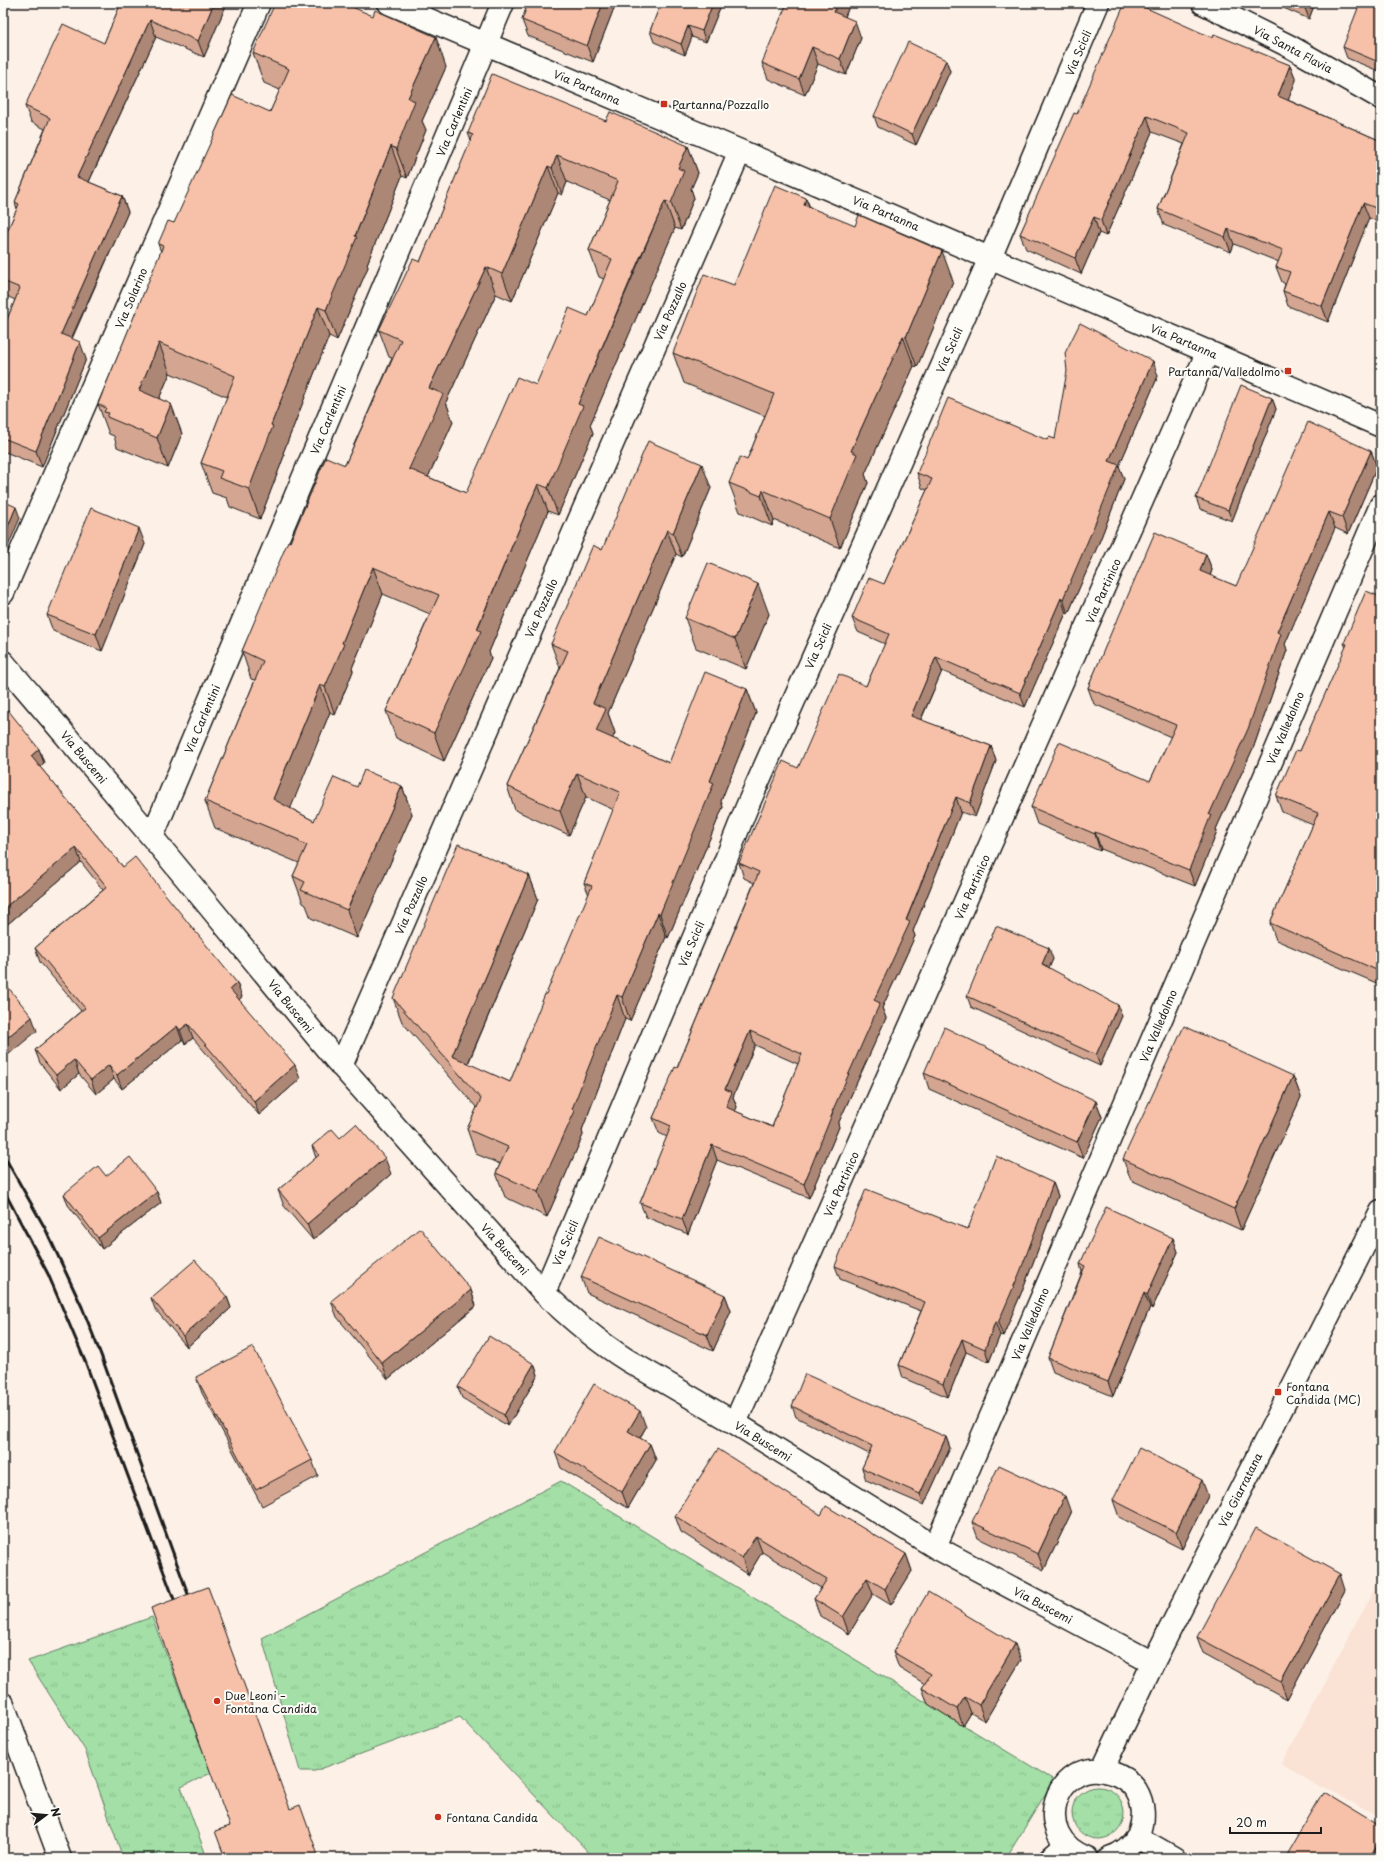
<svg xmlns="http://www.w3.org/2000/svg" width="1384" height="1861" viewBox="0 0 1384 1861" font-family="'Playpen Sans',sans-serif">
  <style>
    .built { fill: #fae2d4 }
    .grass { fill: url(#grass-tufts); stroke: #607e61 }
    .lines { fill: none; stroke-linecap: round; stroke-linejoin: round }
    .minor-casing { stroke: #1c1c1c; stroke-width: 25 }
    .primary-casing { stroke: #1c1c1c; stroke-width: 25 }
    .minor { stroke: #fdfcf7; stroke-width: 22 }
    .primary { stroke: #fdfcf7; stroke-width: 22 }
    .rail { stroke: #1c1c1c; stroke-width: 3 }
    .wall { fill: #d4a691; stroke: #1c1c1c; fill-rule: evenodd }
    .shaded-wall { fill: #ad8776; stroke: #1c1c1c }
    .building { fill: #f7c1a9; stroke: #1c1c1c; fill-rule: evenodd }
    .poi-dot { fill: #c8321e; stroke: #fdfcf7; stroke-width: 1.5 }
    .labels { text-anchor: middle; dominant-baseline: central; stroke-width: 4; stroke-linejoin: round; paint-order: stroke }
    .street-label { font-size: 11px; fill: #1c1c1c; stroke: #fdfcf7 }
    .poi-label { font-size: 11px; fill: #1c1c1c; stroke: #fdfcf7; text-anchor: start }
  </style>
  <defs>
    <pattern id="grass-tufts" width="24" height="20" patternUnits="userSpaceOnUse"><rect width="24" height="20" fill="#a3dfa6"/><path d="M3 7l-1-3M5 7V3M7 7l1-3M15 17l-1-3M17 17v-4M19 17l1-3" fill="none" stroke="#8cbf8e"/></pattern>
  </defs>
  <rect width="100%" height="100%" fill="#fcf0e7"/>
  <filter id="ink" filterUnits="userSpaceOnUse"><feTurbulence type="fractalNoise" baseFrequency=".025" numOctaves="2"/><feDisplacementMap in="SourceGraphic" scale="8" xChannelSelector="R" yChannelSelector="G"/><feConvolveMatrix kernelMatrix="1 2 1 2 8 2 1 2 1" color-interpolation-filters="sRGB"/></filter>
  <g filter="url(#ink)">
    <path class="built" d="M1381 1575V1818L1282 1764Z"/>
    <path class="grass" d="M561 1481 1054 1780 1006 1858H594L460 1717 315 1771H300L262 1638Z
      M152 1617 211 1773 181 1787 207 1858H123L85 1750 28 1661Z
      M1072 1813a26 26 0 1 1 52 0a26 26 0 1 1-52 0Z"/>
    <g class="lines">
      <defs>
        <path id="minor" d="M389 3 740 151 1381 426
          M1203 3 1289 46 1381 98
          M3 593 259 3
          M3 662 152 837 336 1060 544 1293C570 1318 597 1341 627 1360L735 1423 935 1547 1153 1663
          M152 837 503 3
          M341 1066 740 151
          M544 1293 713 892 746 809 990 258 1098 3
          M735 1423 1208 351
          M935 1547 1381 505
          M1102 1770 1153 1663 1381 1212
          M1137 1837 1174 1858
          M1051 1858 1066 1845
          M1087 1858C1028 1836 1056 1756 1109 1772 1120 1775 1129 1780 1136 1790 1144 1803 1145 1820 1139 1834 1132 1846 1122 1854 1109 1858"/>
        <path id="primary" d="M3 1704 60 1858"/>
      </defs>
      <use href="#minor" class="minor-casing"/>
      <use href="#primary" class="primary-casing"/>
      <use href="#minor" class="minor"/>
      <use href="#primary" class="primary"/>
      <path class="rail" d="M3 1154 45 1228 82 1307 101 1355 192 1605
        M3 1189 48 1274 85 1361 178 1610"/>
    </g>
    <path class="wall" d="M121 3H227L204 57 156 37 89 182 122 196 128 212 72 339 86 359 42 467 3 451V329L15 300 3 294V241L17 209 15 202 45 129 31 122 25 106 104 43Z
      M528 3H616L593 62 528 36 522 20Z
      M661 3H722L706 42 692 37 685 55 654 42 650 31Z
      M1272 3H1315L1309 19Z
      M1381 3V72L1347 58 1343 47Z
      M848 9 845 17 861 38 846 75 818 64 805 95 768 79 762 63Z
      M1213 38 1290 65 1296 80 1288 100 1381 141V223L1369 218 1328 322 1288 306 1283 291 1285 284 1282 282 1276 267 1279 262 1234 244 1231 252 1164 225 1158 209 1184 144 1152 132 1106 236 1099 233 1081 274 1026 249 1020 234 1077 114Z
      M253 53 446 67 422 121 426 130 407 178 402 176 367 264 368 267 337 340 329 336 283 453 284 456 260 519 230 507 227 498 212 493 201 463 227 397 170 373 159 399 171 404 182 434 168 468 117 447 114 436 109 434 98 404 161 252 158 244 174 223 270 112 280 90 264 83Z
      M946 60 950 71 916 145 878 127 874 116Z
      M606 121 688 146 698 173 691 189 694 198 681 230 675 228 645 297 590 425 593 433 558 515 548 511 489 652 491 658 444 761 396 738 386 711 430 614 383 594 352 668 353 671 335 715 330 712 290 808 314 821 357 787 402 786 412 814 357 938 311 918 306 905 303 903 293 876 299 863 215 828 205 801 255 680 251 679 242 651 290 542 345 465 392 358 389 357 379 330 420 262 471 141 468 133ZM567 182 610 200 589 250 599 277 604 279 588 316 536 385 466 493 428 477 453 422 446 402 496 294 512 301 558 193 562 195Z
      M806 198 810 207 953 281 917 367 914 366 865 474 868 483 840 548 774 520 772 526 740 512 729 483 747 460 765 416 684 383 673 353 734 285Z
      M1158 376 1119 466 1124 479 1098 545 1068 614 1066 613 1025 707 942 671 921 720 991 746 996 761 975 817 961 812 913 931 915 936 882 1008 886 1018 838 1124 839 1127 809 1198 717 1160 688 1234 646 1217 640 1203 667 1137 659 1133 653 1118 677 1068 754 883 744 878 739 863 798 768 866 686 885 644 858 632 852 618 884 584 927 490 922 488 917 473 1047 440 1055 439ZM755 1045 798 1064 772 1127 735 1111 737 1107 733 1097Z
      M1272 398 1276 409 1232 521 1200 509 1196 498Z
      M1371 451 1377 467 1348 534 1335 528 1285 644 1287 650 1254 746 1216 829 1217 832 1195 886 1101 849 1100 851 1037 824 1031 807 1150 781 1171 737 1094 704 1088 688 1117 621 1206 554 1212 570 1210 576 1236 586Z
      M711 488 682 557 676 554 608 713 615 733 612 738 669 763 747 689 756 713 721 801 723 807 668 938 666 937 630 1021 625 1019 582 1130 583 1135 547 1217 505 1197 496 1173 500 1164 476 1154 467 1129 477 1108 402 1022 393 998 529 875 538 899 468 1064 510 1082 589 895 584 883 614 810 586 797 569 835 515 810 507 786 560 668 551 644 602 550Z
      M145 544 102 651 53 631 47 615Z
      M1381 597V985L1276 940 1270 923 1313 825 1282 812 1276 796 1300 751 1346 648 1344 643Z
      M769 614 746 669 696 648 685 618Z
      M3 714 39 749 44 763 40 767 123 867 237 983 242 997 239 1000 300 1079 259 1115 193 1038 185 1044 182 1040 122 1089 114 1079 96 1094 79 1074 61 1089 40 1063 35 1050 81 1011 40 962 35 948 103 890 81 862 3 928Z
      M1053 959 1049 968 1122 1016 1100 1066 971 1007 967 996Z
      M924 1073 1096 1101 1102 1117 1083 1158 929 1089Z
      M1293 1076 1301 1097 1241 1230 1131 1180 1123 1159Z
      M340 1138 391 1174 313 1240 284 1206 278 1190 316 1158 312 1146Z
      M1053 1183 1058 1196 1025 1284 1003 1336 1000 1335 989 1362 966 1352 948 1397 903 1378 899 1365 921 1311 840 1279 835 1266 968 1229Z
      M157 1192 161 1203 102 1249 68 1205 64 1194Z
      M1173 1238 1178 1252 1152 1309 1150 1307 1113 1396 1053 1372 1048 1358 1082 1272 1080 1264Z
      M581 1277 725 1295 731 1311 713 1351 587 1293Z
      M471 1290 476 1306 388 1379 337 1317 331 1301Z
      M227 1297 231 1308 187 1347 155 1309 151 1298Z
      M534 1364 538 1375 508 1426 462 1398 458 1387Z
      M196 1377 312 1460 318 1476 262 1506 202 1393Z
      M792 1406 946 1437 950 1448 924 1505 866 1480 862 1468 869 1454 796 1417Z
      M646 1427 640 1438 650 1444 656 1460 628 1508 561 1468 555 1452Z
      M1208 1496 1182 1549 1119 1517 1113 1500Z
      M1071 1513 1044 1570 978 1538 972 1522Z
      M821 1515 906 1554 912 1571 891 1605 873 1594 849 1634 820 1616 814 1599 821 1588 762 1552 748 1575 681 1532 675 1516Z
      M1345 1590 1287 1699 1203 1653 1197 1637Z
      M893 1652 1021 1660 985 1721 971 1713 963 1726 928 1704 922 1688 925 1684 899 1668Z"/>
    <path class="shaded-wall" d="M214 3H227L204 57 198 41Z
      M603 3H616L593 62 587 46Z
      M713 3H722L706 42 702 31Z
      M838 3H846L848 9 840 28 834 12Z
      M1303 3H1315L1309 19Z
      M150 20 156 37 83 194 77 177Z
      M855 21 861 38 846 75 840 59Z
      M688 26 692 37 685 55 681 44Z
      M436 37 446 67 422 121 426 130 407 178 396 149 408 98Z
      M812 47 818 64 805 95 799 79Z
      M946 60 950 71 916 145 912 134Z
      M1290 65 1296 80 1284 111 1278 96Z
      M1147 116 1152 132 1106 236 1101 220Z
      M391 146 402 176 367 264 368 267 337 340 326 310Z
      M688 146 698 173 691 189 694 198 681 230 671 203 678 168Z
      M557 155 567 182 562 195 552 168Z
      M548 166 558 193 512 301 502 274Z
      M122 196 128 212 66 350 61 334Z
      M806 198 817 228 804 205Z
      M665 201 675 228 590 425 593 433 558 515 548 488 578 404Z
      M1363 203 1369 218 1328 322 1322 306Z
      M1094 217 1099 233 1081 274 1075 258Z
      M1228 229 1234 244 1231 252 1225 237Z
      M942 251 953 281 917 367 906 337Z
      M486 267 496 294 446 402 453 422 419 497 409 469 429 388Z
      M318 307 329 336 283 453 284 456 260 519 249 489 271 425Z
      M903 336 914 366 865 474 868 483 840 548 830 519 851 451Z
      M80 342 86 359 42 467 36 451Z
      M159 343 170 373 150 420 139 390Z
      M1153 361 1158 376 1119 466 1124 479 1098 545 1068 614 1063 599 1109 461Z
      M1272 398 1276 409 1232 521 1228 510Z
      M171 404 182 434 168 468 157 438Z
      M1371 451 1377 467 1348 534 1342 517Z
      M702 464 711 488 682 557 673 533Z
      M538 484 548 511 489 652 491 658 444 761 434 733Z
      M763 490 774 520 772 526 761 496Z
      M16 507 20 518 3 558V538Z
      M1329 512 1335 528 1285 644 1287 650 1254 746 1216 829 1217 832 1195 886 1189 870 1209 815 1277 632Z
      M139 528 145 544 102 651 96 634Z
      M667 530 676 554 608 713 615 733 605 755 596 731 593 703Z
      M1206 554 1212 570 1206 587 1200 571Z
      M373 567 383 594 352 668 353 671 335 715 325 687 342 643Z
      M758 584 769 614 746 669 735 639Z
      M1061 598 1066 613 1025 707 1020 693Z
      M936 657 942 671 916 730 911 716Z
      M320 685 330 712 283 827 273 799Z
      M747 689 756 713 721 801 723 807 668 938 660 914 710 781Z
      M991 746 996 761 975 817 970 803Z
      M39 749 44 763 36 770 31 756Z
      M577 773 586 797 569 835 560 811Z
      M402 786 412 814 357 938 347 910Z
      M956 797 961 812 913 931 915 936 882 1008 886 1018 838 1124 839 1127 809 1198 804 1184 874 1000Z
      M1095 832 1101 849 1100 851 1095 834Z
      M76 848 81 862 3 928V909Z
      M529 875 538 899 462 1077 452 1056Z
      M658 913 666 937 630 1021 622 997Z
      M1049 948 1053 959 1046 975 1042 964Z
      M237 983 242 997 235 1003 230 989Z
      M617 995 625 1019 582 1130 583 1135 547 1217 538 1192Z
      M1118 1005 1122 1016 1100 1066 1096 1055Z
      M32 1017 37 1031 3 1059V1041Z
      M188 1024 193 1038 185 1044 180 1030Z
      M177 1026 182 1040 122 1089 117 1075Z
      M750 1031 755 1045 733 1097 737 1107 731 1121 726 1107 725 1089Z
      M74 1060 79 1074 61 1089 56 1075Z
      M109 1065 114 1079 96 1094 91 1080Z
      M295 1065 300 1079 259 1115 254 1101Z
      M1293 1076 1301 1097 1241 1230 1234 1209Z
      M1096 1101 1102 1117 1083 1158 1077 1142Z
      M712 1145 717 1160 688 1234 682 1219Z
      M385 1158 391 1174 313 1240 307 1224Z
      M1053 1183 1058 1196 1025 1284 1003 1336 998 1323Z
      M157 1192 161 1203 102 1249 98 1238Z
      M1173 1238 1178 1252 1152 1309 1147 1295Z
      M471 1290 476 1306 388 1379 382 1363Z
      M1144 1293 1150 1307 1113 1396 1108 1382Z
      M725 1295 731 1311 713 1351 707 1335Z
      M227 1297 231 1308 187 1347 183 1336Z
      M995 1322 1000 1335 989 1362 985 1349Z
      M962 1339 966 1352 948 1397 943 1384Z
      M534 1364 538 1375 508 1426 504 1415Z
      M640 1411 646 1427 634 1447 628 1431Z
      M946 1437 950 1448 924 1505 920 1494Z
      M650 1444 656 1460 628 1508 622 1492Z
      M1202 1480 1208 1496 1182 1549 1176 1532Z
      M1065 1496 1071 1513 1044 1570 1038 1554Z
      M756 1536 762 1552 748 1575 742 1558Z
      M906 1554 912 1571 891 1605 885 1589Z
      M1340 1574 1345 1590 1287 1699 1281 1682Z
      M867 1578 873 1594 849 1634 843 1617Z
      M1015 1644 1021 1660 985 1721 979 1705Z
      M965 1697 971 1713 963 1726 957 1709Z
      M1381 1840V1858H1370Z"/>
    <path class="building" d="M121 3H214L198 41 150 20 77 177 122 196 61 334 80 342 36 451 3 438V329L20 288 3 281V241L19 204 15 202 50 118 25 106 63 24 104 43Z
      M275 3H343L373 16 375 10 436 37 408 98 415 101 396 149 391 146 355 236 357 237 326 310 318 307 271 425 273 426 249 489 219 478 222 471 201 463 235 376 159 343 139 390 171 404 157 438 107 417 109 413 104 412 106 408 98 404 163 246 158 244 168 221 174 223 232 95 270 112 289 69 253 53Z
      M528 3H603L587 46 522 20Z
      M661 3H713L702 31 688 26 681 44 650 31Z
      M787 3H838L834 12 855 21 840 59 812 47 799 79 762 63Z
      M1125 3H1135L1213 38 1214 34 1290 65 1278 96 1381 141V210L1363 203 1322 306 1283 291 1290 272 1276 267 1283 250 1228 229 1225 237 1158 209 1189 133 1147 116 1101 220 1094 217 1075 258 1020 234 1074 113 1077 114Z
      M1360 3H1381V63L1343 47Z
      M908 42 946 60 912 134 874 116Z
      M492 74 606 121 610 112 688 146 678 168 684 171 671 203 665 201 635 269 578 404 583 406 548 488 538 484 477 629 481 631 434 733 386 711 439 595 373 567 342 643 344 644 325 687 320 685 273 799 314 821 334 777 357 787 364 770 402 786 347 910 301 890 305 882 293 876 307 845 299 842V840L205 801 263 661 242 651 288 541 290 542 326 457 345 465 401 340 379 330 413 259 420 262 473 135 468 133ZM557 155 618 181 589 250 612 259 588 316 569 308 536 385 517 377 466 493 409 469 443 394 429 388 486 267 502 274 548 166 552 168Z
      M775 185 806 198 804 205 855 226 859 215 942 251 906 337 903 336 851 451 857 454 830 519 763 490 761 496 729 483 740 457 747 460 774 394 673 353 704 274 734 285Z
      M1080 323 1153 361 1109 461 1119 465 1092 531 1063 599 1061 598 1020 693 936 657 911 716 991 746 970 803 956 797 906 920 910 922 874 1000 880 1003 832 1112H833L804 1184 712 1145 682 1219 640 1203 671 1126 653 1118 675 1067 677 1068 759 872 739 863 783 761 798 768 839 674 866 686 889 634 852 618 869 578 884 584 932 479 917 473 948 398 1047 440 1049 437 1055 439 1067 371 1065 353ZM750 1031 802 1054 772 1127 726 1107 732 1092 725 1089Z
      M1241 385 1272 398 1228 510 1196 498Z
      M1308 422 1371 451 1342 517 1329 512 1277 632 1281 634 1248 729 1209 815H1211L1189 870 1095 832V834L1031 807 1059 742 1150 781 1176 725 1088 688 1116 621H1117L1155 532 1206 554 1200 571 1236 586Z
      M648 441 702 464 673 533 667 530 593 703 606 709 596 731 669 763 705 672 747 689 710 781 714 783 660 914 658 913 622 997 617 995 572 1109 575 1111 538 1192 496 1173 508 1147 467 1129 481 1099 393 998 458 844 529 875 452 1056 510 1082 545 994H546L592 886 584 883 620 792 577 773 560 811 507 786 568 651 551 644 593 545 602 550Z
      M3 501 16 507 3 538Z
      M91 508 139 528 96 634 47 615Z
      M708 563 758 584 735 639 685 618Z
      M1366 591 1381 597V972L1270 923 1318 813 1276 796 1296 750 1300 751 1347 644 1344 643Z
      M8 710 39 749 31 756 123 867 135 857 237 983 230 989 295 1065 254 1101 188 1024 180 1030 177 1026 117 1075 109 1065 91 1080 74 1060 56 1075 35 1050 85 1008 35 948 107 887 76 848 3 909V714Z
      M996 926 1049 948 1042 964 1118 1005 1096 1055 967 996Z
      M3 981 32 1017 3 1041Z
      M1184 1026 1293 1076 1234 1209 1123 1159Z
      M944 1027 1096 1101 1077 1142 924 1073Z
      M356 1124 385 1158 307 1224 278 1190 319 1155 312 1146 332 1129 340 1138Z
      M996 1156 1053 1183 1020 1272 998 1323 995 1322 985 1349 962 1339 943 1384 899 1365 925 1302 835 1266 866 1189 968 1229Z
      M130 1157 157 1192 98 1238 64 1194 98 1166 106 1176Z
      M1106 1207 1173 1238 1147 1295 1144 1293 1108 1382 1048 1358 1085 1266 1080 1264Z
      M420 1228 471 1290 382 1363 331 1301Z
      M599 1237 725 1295 707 1335 581 1277Z
      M195 1260 227 1297 183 1336 151 1298Z
      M489 1336 534 1364 504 1415 458 1387Z
      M253 1347 312 1460 256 1490 196 1377Z
      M805 1374 946 1437 920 1494 862 1468 872 1446 792 1406Z
      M594 1384 640 1411 628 1431 650 1444 622 1492 555 1452Z
      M1139 1448 1202 1480 1176 1532 1113 1500Z
      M718 1449 821 1515 826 1506 906 1554 885 1589 867 1578 843 1617 814 1599 827 1579 756 1536 742 1558 675 1516Z
      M999 1465 1065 1496 1038 1554 972 1522Z
      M1256 1528 1340 1574 1281 1682 1197 1637Z
      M208 1587 290 1809 300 1805 319 1858H225L215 1831 230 1826 151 1608Z
      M928 1592 1015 1644 979 1705 965 1697 957 1709 922 1688 931 1674 893 1652Z
      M1323 1792 1381 1827V1840L1370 1858H1290L1286 1855Z"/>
  </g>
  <g class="poi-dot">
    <rect x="660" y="100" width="8" height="8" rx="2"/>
    <rect x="1284" y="367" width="8" height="8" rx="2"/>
    <rect x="1274" y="1388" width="8" height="8" rx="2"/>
    <circle cx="217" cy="1701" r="4"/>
    <circle cx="438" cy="1817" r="4"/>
  </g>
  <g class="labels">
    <g class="street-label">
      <text transform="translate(1293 49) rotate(28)">Via Santa Flavia</text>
      <text transform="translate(1078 53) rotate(-67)">Via Scicli</text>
      <text transform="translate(587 87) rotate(23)">Via Partanna</text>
      <text transform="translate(454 122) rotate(-67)">Via Carlentini</text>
      <text transform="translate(886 213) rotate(23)">Via Partanna</text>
      <text transform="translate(131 298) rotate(-67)">Via Solarino</text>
      <text transform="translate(670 311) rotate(-66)">Via Pozzallo</text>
      <text transform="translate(1184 341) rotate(23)">Via Partanna</text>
      <text transform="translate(949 350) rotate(-66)">Via Scicli</text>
      <text transform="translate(328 420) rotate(-67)">Via Carlentini</text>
      <text transform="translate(1103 591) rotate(-66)">Via Partinico</text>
      <text transform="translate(541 608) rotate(-66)">Via Pozzallo</text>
      <text transform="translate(818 646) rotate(-66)">Via Scicli</text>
      <text transform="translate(202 719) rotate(-67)">Via Carlentini</text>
      <text transform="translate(1285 728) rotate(-67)">Via Valledolmo</text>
      <text transform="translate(84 757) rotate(50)">Via Buscemi</text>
      <text transform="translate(972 887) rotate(-66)">Via Partinico</text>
      <text transform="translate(411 905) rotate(-66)">Via Pozzallo</text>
      <text transform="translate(691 944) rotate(-67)">Via Scicli</text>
      <text transform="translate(291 1006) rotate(51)">Via Buscemi</text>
      <text transform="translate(1158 1026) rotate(-67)">Via Valledolmo</text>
      <text transform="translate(841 1184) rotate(-66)">Via Partinico</text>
      <text transform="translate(565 1243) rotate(-67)">Via Scicli</text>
      <text transform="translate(505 1249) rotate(48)">Via Buscemi</text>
      <text transform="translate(1030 1324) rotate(-67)">Via Valledolmo</text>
      <text transform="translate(763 1441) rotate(32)">Via Buscemi</text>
      <text transform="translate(1240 1490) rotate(-63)">Via Giarratana</text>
      <text transform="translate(1043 1605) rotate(28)">Via Buscemi</text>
    </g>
    <g class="poi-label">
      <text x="672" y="104">Partanna/Pozzallo</text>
      <text x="1280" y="371" text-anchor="end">Partanna/Valledolmo</text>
      <text x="1286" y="1386">Fontana<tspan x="1286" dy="13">Candida (MC)</tspan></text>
      <text x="225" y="1695">Due Leoni –<tspan x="225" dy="13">Fontana Candida</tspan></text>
      <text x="446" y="1817">Fontana Candida</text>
    </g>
  </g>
  <rect width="1384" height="1861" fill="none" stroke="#fdfcf7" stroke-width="16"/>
  <rect x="8" y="8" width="1368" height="1845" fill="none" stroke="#1c1c1c" stroke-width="1.5" filter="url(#ink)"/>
  <g transform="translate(46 1815) rotate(74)" stroke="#fdfcf7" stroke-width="3" paint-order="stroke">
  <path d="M0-3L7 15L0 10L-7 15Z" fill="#1c1c1c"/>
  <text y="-6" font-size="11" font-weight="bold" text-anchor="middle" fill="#1c1c1c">N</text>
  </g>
  <path d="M1230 1827v6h91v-6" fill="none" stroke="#1c1c1c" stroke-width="2"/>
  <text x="1236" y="1827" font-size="12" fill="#1c1c1c" stroke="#fdfcf7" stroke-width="3" paint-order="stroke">20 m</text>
</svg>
